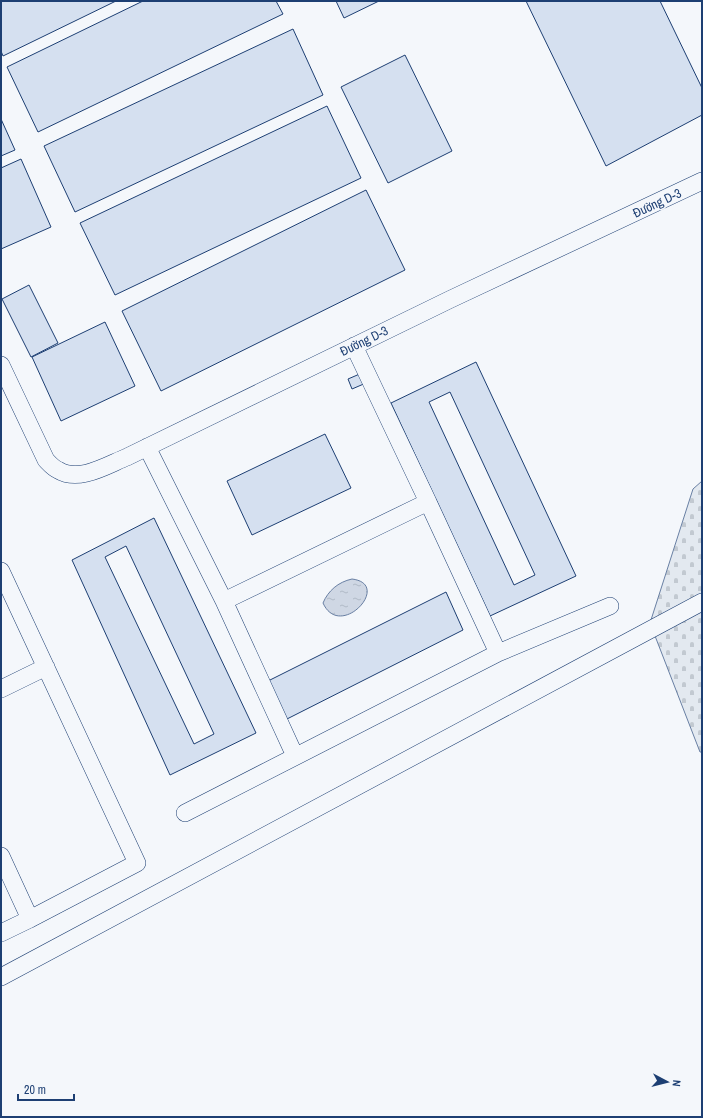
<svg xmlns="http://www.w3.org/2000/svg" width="703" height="1118" viewBox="0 0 703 1118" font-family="'Archivo Narrow',sans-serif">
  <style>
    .cemetery { fill: url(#cemetery-stones); stroke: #687fa3 }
    .water { fill: url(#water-ripples); stroke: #687fa3 }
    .building { fill: #d5e0f0; stroke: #1d3f73; fill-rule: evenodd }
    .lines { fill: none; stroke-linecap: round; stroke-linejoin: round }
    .street-casing { stroke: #1d3f73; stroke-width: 18 }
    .street { stroke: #f4f7fb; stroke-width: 17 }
    .labels { text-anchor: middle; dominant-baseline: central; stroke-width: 3; stroke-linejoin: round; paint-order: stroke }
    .street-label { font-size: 13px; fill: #1d3f73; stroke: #f4f7fb }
  </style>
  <defs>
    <pattern id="cemetery-stones" width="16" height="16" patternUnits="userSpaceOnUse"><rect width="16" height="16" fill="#e3e9f0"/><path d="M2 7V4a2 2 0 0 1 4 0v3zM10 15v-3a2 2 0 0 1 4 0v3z" fill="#c2c9d1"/></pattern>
    <pattern id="water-ripples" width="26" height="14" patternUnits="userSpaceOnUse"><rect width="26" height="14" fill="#cfd7e4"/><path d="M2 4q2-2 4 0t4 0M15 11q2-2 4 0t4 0" fill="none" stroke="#b1bac7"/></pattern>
  </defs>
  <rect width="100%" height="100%" fill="#f4f7fb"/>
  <path class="cemetery" d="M702 481V752H700L650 623 693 489Z"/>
  <path class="water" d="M352 579C393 584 340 641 323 603 328 591 338 582 352 579Z"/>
  <path class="building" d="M1 1H116L3 56 1 51Z
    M143 1H276L283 14 38 132 7 67Z
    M336 1H379L344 18Z
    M526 1H660L702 88V115L606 166Z
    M293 29 323 95 75 212 44 146Z
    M405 55 452 151 388 183 341 87Z
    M327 106 361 178 115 295 80 223Z
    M1 119 15 150 1 156Z
    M21 159 51 227 1 249V168Z
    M366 190 405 270 161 391 122 311Z
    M29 285 58 343 31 357 2 299Z
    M105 322 135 386 61 421 32 357Z
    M476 362 576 576 490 616 391 403ZM450 392 535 575 514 585 429 402Z
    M362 373 366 383 352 389 348 379Z
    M325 434 351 488 252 535 227 481Z
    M154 518 256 733 170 775 72 560ZM126 546 214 734 194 744 105 557Z
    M446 592 463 630 283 721 264 683Z"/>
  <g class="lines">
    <defs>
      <path id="street" d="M1 365 46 460C49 463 53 468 58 470 79 483 107 465 127 457L451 299 702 181
        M147 447 224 601 428 502 354 346
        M1 571 137 863 30 919 1 933
        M224 601 295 756
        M498 653 610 606
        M1 689 46 667
        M185 813 498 653 428 502
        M1 856 30 919
        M1 977 702 602"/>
    </defs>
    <use href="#street" class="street-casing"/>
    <use href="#street" class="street"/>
  </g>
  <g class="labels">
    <g class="street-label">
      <text transform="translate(657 203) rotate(-25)">Đường D-3</text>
      <text transform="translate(364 341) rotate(-26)">Đường D-3</text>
    </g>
  </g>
  <rect width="703" height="1118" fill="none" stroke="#1d3f73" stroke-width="4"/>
  <g transform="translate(667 1082) rotate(97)" stroke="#f4f7fb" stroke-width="3" paint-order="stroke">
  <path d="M0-3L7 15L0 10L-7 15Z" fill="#1d3f73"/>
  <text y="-6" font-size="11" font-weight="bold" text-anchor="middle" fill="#1d3f73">N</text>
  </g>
  <path d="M18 1094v6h56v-6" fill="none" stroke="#1d3f73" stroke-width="2"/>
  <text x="24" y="1094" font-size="12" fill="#1d3f73" stroke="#f4f7fb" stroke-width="3" paint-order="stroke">20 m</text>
</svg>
